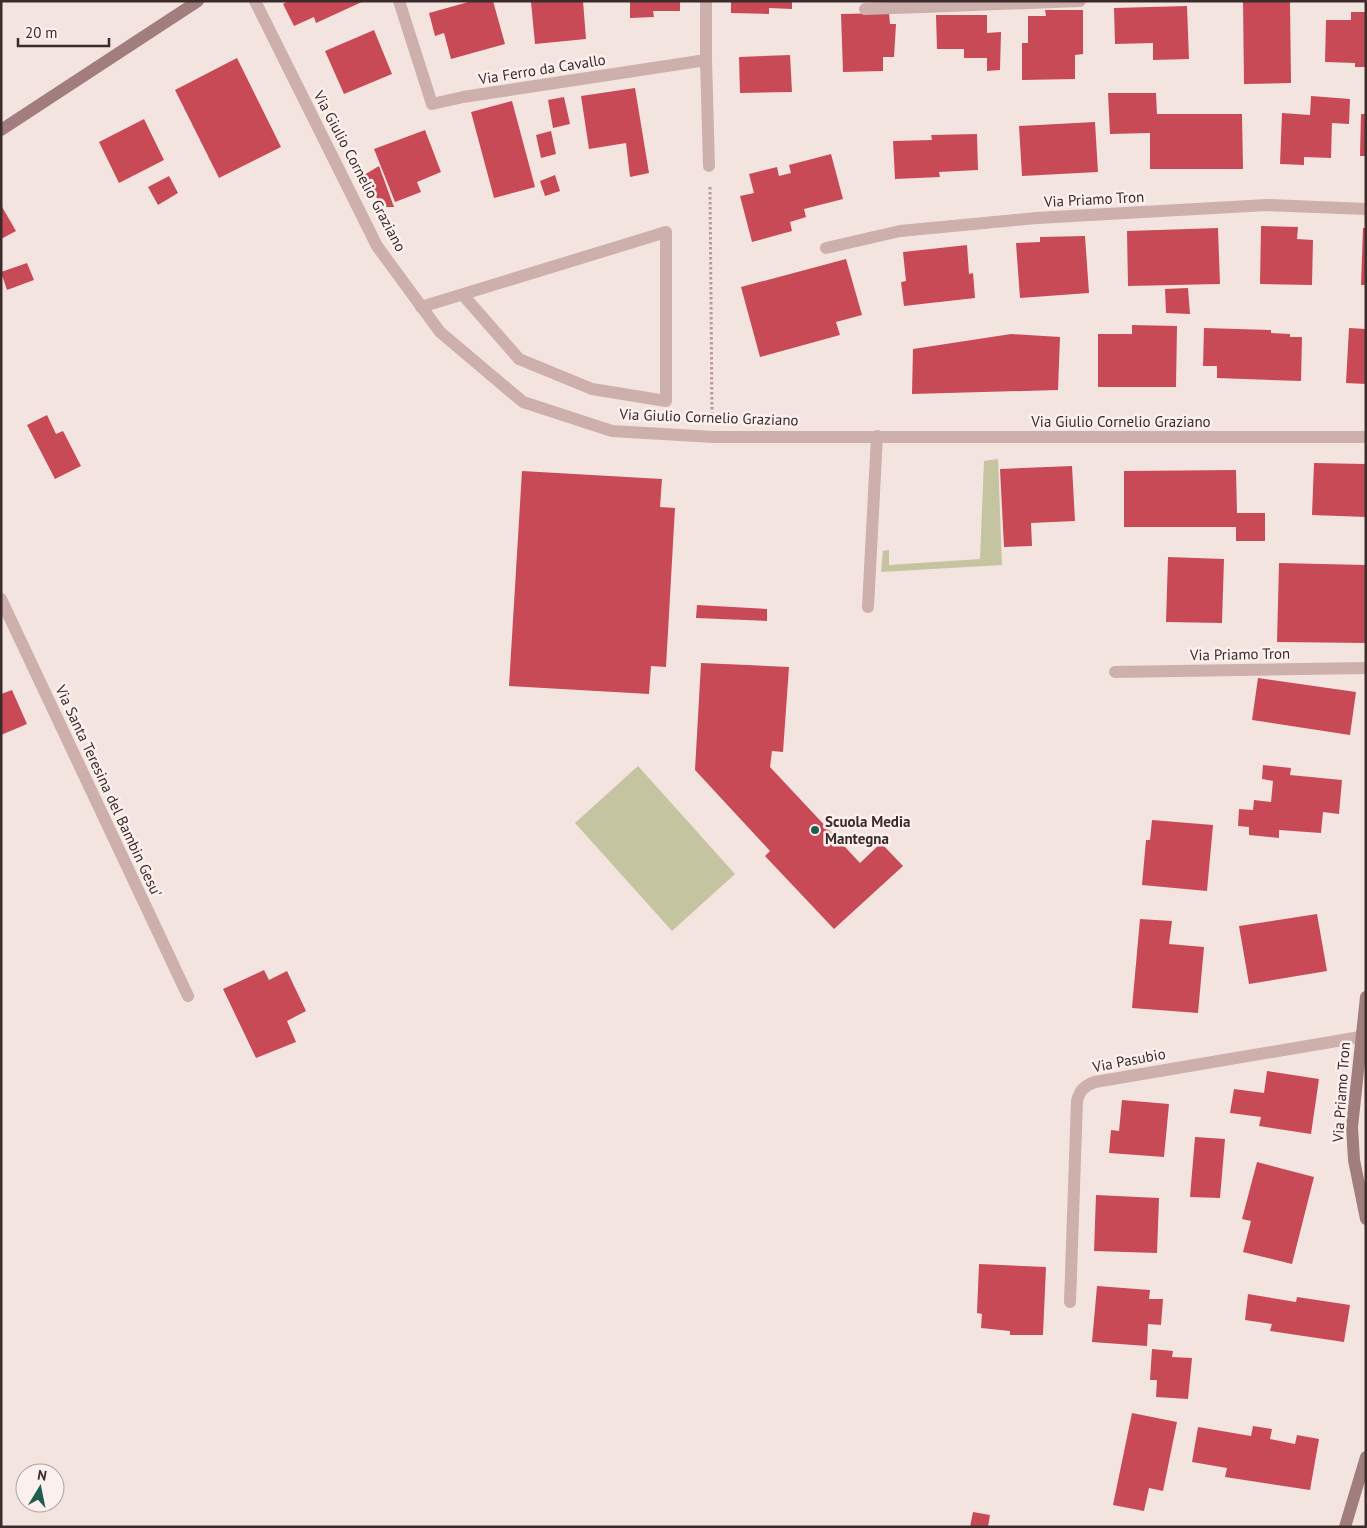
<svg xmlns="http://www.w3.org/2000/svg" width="1367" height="1528" viewBox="0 0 1367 1528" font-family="'PT Sans',sans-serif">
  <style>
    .green { fill: #c4c4a0 }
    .building { fill: #c84a57 }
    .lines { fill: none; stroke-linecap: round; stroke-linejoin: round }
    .path { stroke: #b99996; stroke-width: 3; stroke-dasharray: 2.5 2.5; stroke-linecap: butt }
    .lane { stroke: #cdafac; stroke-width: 12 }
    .street { stroke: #cdafac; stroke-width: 12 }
    .secondary { stroke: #a17d7d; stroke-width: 12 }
    .poi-dot { fill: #1f5e4c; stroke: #fbf0ed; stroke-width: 2 }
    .labels { text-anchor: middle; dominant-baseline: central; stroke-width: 5; stroke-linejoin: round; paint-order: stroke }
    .street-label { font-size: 15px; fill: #3b2b2b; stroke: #fbf0ed }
    .poi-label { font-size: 15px; font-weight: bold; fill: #3b2b2b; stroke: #fbf0ed; text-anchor: start }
  </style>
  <rect width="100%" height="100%" fill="#f4e4e0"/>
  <path class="green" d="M998 459 1002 565 881 572 883 551 889 550V565L980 559 984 461Z
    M638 766 735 874 672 931 575 823Z"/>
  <path class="building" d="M288 1H364L316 23 314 17 294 26 283 4Z
    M472 1H493L505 44 451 59 444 33 435 36 429 13Z
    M583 1 586 39 535 44 531 2Z
    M630 1H680V11H653L654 17 630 18Z
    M731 1H792V9L769 8V14L731 13Z
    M1243 1H1290L1291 83 1244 84Z
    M1187 6 1189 59 1153 60V43L1115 44 1114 8Z
    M1045 10H1083V54L1075 55V79L1022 80V43H1028V16H1046Z
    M1351 12H1366V67H1355V63L1325 62 1326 20H1351Z
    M889 13 890 24H896L894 57H883V71L843 72 841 14Z
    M936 15H987V33L1001 32 1000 70 987 71V58H964V49H937Z
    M374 30 392 74 344 94 325 51Z
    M790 55 792 92 740 93 739 57Z
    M237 58 281 147 219 178 175 90Z
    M635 88 649 173 630 177 626 143 589 149 581 96Z
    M1108 93H1156L1157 114H1242L1243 169H1150V133L1110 134Z
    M1311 96 1350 99 1349 124 1332 123 1331 158 1304 157V165L1280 164 1282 113 1310 115Z
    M564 97 570 124 553 128 548 100Z
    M512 101 535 187 494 198 471 112Z
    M1361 114H1366V156H1360Z
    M144 119 164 160 119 183 99 142Z
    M1095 122 1098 172 1022 176 1019 126Z
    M425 130 441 172 417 182 421 192 395 202 374 149Z
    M551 131 556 154 541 158 536 135Z
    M977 134 978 170 939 172 940 177 895 179 893 141 932 140 931 135Z
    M831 154 843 199 804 209 806 217 790 222 792 231 752 242 740 196 754 193 749 174 777 167 779 176 791 173 789 165Z
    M379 166 394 207H382L364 175Z
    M555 175 560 191 545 196 540 181Z
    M169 176 178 193 158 205 148 187Z
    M1 205 16 231 1 239Z
    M1261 226 1298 227 1297 239 1313 240 1312 285 1260 284Z
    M1218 228 1220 284 1128 286 1127 231Z
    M1363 228H1366V285H1361Z
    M1085 236 1089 293 1020 298 1016 243 1040 242V237Z
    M967 245 969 274 973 273 975 298 904 306 901 282 906 281 903 252Z
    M846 259 862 315 836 322 840 335 760 357 741 287Z
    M27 263 34 280 7 290 1 272Z
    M1188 288 1190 314 1166 313 1165 289Z
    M1132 325 1177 326 1176 387H1098V334H1132Z
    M1204 328 1271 330V333L1290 334V337H1302L1301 381 1217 378V366H1203Z
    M1349 328 1366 329V384L1346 383Z
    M1011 334 1060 337 1058 390 912 394 913 349Z
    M47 415 56 434 63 431 81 466 55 479 27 425Z
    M1314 463 1366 464V517L1312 515Z
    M1072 466 1075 521 1031 523 1032 546 1004 547 1000 469Z
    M1236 470 1237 513H1265V541H1236V527H1124V471Z
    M522 471 662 479 660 507 675 508 666 667 651 666 649 694 509 686Z
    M1168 557 1224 559 1222 623 1166 622Z
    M1279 563 1366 565V643L1277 642Z
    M697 605 767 609V621L696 618Z
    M701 663 789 667 783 752 772 751 770 767 860 863 881 843 903 866 834 929 765 856 770 851 695 770Z
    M1258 678 1356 692 1350 735 1252 720Z
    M12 690 27 724 1 735V694Z
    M1263 765 1291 768 1290 775 1342 780 1339 814 1323 812 1321 833 1279 830V838L1249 835V827L1238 826 1239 809 1253 810 1254 800 1271 802 1273 781 1262 779Z
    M1152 820 1213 825 1207 891 1142 885 1146 840H1150Z
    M1317 914 1327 971 1249 984 1239 926Z
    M1140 919 1172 921 1169 944 1204 947 1198 1013 1132 1008Z
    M264 970 269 980 287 971 306 1011 287 1021 296 1042 256 1058 223 989Z
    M1267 1071 1319 1079 1311 1134 1259 1126 1261 1117 1230 1113 1234 1089 1264 1093Z
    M1122 1100 1169 1104 1164 1157 1109 1153 1111 1130 1119 1131Z
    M1195 1137 1225 1139 1220 1198 1190 1197Z
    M1257 1162 1314 1177 1292 1264 1243 1252 1251 1221 1242 1219Z
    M1096 1195 1159 1198 1157 1253 1094 1251Z
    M979 1264 1046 1267 1043 1335H1010V1331L981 1328 982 1314 977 1313Z
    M1097 1286 1150 1290 1149 1299H1163L1161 1325 1148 1324 1147 1346 1092 1342Z
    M1248 1294 1296 1302 1297 1297 1350 1305 1344 1342 1270 1331 1272 1324 1245 1320Z
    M1152 1349 1173 1351 1172 1357 1192 1358 1188 1399 1156 1397 1157 1380H1150Z
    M1132 1413 1177 1422 1163 1491 1149 1488 1144 1511 1113 1505Z
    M1253 1426 1272 1429 1270 1439 1295 1444 1297 1435 1319 1439 1310 1490 1225 1477 1227 1468 1192 1462 1198 1427 1251 1436Z
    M973 1512 990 1515 988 1527H970Z"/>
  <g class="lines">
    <path class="path" d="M710 187 712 415"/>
    <path class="lane" d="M421 307 666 232V401L592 389 519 359 463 295"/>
    <path class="street" d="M255 1 377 246 440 332 523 402 612 431 713 437H1366
      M399 1 432 104 463 97 706 60V1
      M923 1V7L1080 1
      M865 9 923 7
      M706 60 709 166
      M826 248 900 231 1037 218 1267 205 1366 209
      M1 599 188 996
      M868 607 877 436
      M1115 672 1366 668
      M1070 1302 1077 1101C1080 1090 1084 1086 1095 1082L1366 1036"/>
    <path class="secondary" d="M1 130 198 1
      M1366 997 1352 1127 1354 1160 1366 1219
      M1345 1527 1366 1457"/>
  </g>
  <circle class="poi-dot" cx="815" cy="830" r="5"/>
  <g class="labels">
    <g class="street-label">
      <text transform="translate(542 69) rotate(-9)">Via Ferro da Cavallo</text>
      <text transform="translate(360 171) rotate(62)">Via Giulio Cornelio Graziano</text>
      <text transform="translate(1094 199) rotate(-3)">Via Priamo Tron</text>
      <text transform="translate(709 417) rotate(2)">Via Giulio Cornelio Graziano</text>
      <text x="1121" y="421">Via Giulio Cornelio Graziano</text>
      <text transform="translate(1240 654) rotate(-1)">Via Priamo Tron</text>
      <text transform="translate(109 791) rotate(65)">Via Santa Teresina del Bambin Gesu'</text>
      <text transform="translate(1129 1060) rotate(-11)">Via Pasubio</text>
      <text transform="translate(1341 1092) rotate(-86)">Via Priamo Tron</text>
    </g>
    <g class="poi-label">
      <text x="825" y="821">Scuola Media<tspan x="825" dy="17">Mantegna</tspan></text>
    </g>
  </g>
  <rect width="1367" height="1528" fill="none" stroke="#3b2b2b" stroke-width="5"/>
  <g transform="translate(40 1488) rotate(10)"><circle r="24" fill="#fbf0ed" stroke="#aea19f"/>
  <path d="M0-4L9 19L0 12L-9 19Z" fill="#1f5e4c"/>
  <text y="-8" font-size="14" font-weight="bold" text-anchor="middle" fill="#3b2b2b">N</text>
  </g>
  <path d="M18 38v8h91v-8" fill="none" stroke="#3b2b2b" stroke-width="2.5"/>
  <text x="25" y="38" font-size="15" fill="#3b2b2b" stroke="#fbf0ed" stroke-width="4" paint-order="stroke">20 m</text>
</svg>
